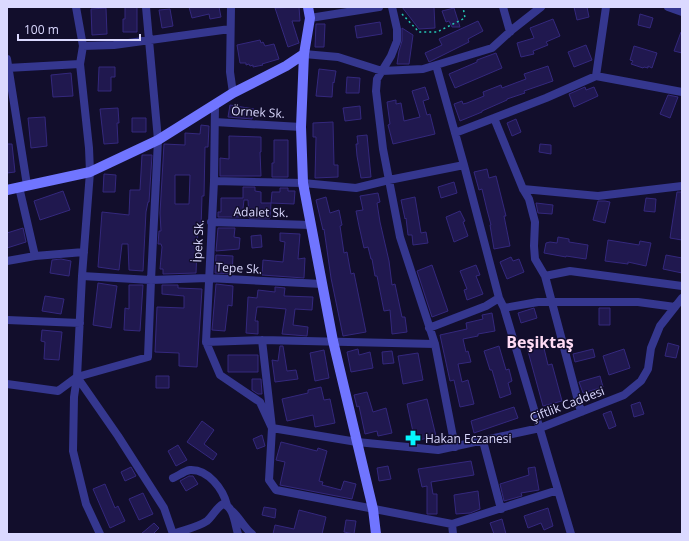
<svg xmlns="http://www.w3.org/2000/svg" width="689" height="541" viewBox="0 0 689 541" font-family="'Open Sans',sans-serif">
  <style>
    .building { fill: #20184f; stroke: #34287d; fill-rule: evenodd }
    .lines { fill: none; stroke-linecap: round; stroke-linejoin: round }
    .path { stroke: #24c8b4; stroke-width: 1.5; stroke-dasharray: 2 3; stroke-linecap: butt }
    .street { stroke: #35378f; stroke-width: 8 }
    .secondary { stroke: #7075ff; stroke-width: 10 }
    .labels { text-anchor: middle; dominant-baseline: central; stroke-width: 3; stroke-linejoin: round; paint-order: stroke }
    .street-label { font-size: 12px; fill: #dbd9ff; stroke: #120e2c }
    .poi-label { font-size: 12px; fill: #dbd9ff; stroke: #120e2c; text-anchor: start }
    .district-label { font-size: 16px; font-weight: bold; fill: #ffdbf4; stroke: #120e2c }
  </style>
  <rect width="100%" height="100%" fill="#120e2c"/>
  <path class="building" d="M125 7H137V32H123V19H125Z
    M189 7H219L221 17 210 19 209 14 192 18Z
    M299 7 300 21H292L299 43 288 47 275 8Z
    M402 7H434L435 28 419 29Z
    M574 7H587L589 17 577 20Z
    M106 8 107 34 92 35 91 9Z
    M454 8 460 27H452L449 21 446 22 442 11Z
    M170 9 173 26 162 28 159 10Z
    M640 14 653 18 650 28 638 25Z
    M553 19 560 36 546 42 548 45 533 51 534 54 521 57 517 43 534 38 530 28Z
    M478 21 483 31 468 39 469 42 429 62 425 53 442 45 439 39Z
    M380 22 382 34 357 38 355 26Z
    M316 24H325L324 47H315Z
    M402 28 413 35 409 64H397L399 51 402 41Z
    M681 32H682V53L674 51Z
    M260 40 261 43 263 42 265 46 274 44 279 59 262 64 263 65 253 67V65L250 66 249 64 246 65V63H240L237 45Z
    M586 45 592 60 574 67 568 52Z
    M634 46 657 53 652 68 648 66V68L644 67 643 68 631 64 633 61 630 60Z
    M496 53 502 68 455 88 449 74 477 62V60Z
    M548 66 553 81 524 91 525 93 507 99V100L482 111V112L460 121 454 104 462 101 463 104 467 103 484 96 483 92 501 85 502 88 526 79 524 74Z
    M99 67H115V77H111V91H98Z
    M319 69 336 71 334 83 333 82 332 97 316 96Z
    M71 73 73 96 53 97 51 75Z
    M347 77 360 78 359 93H346Z
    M425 87 429 99 423 101 427 115 430 114 435 134 393 144 388 125 390 124 387 102 396 100V104L401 103 404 121 420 117 412 91Z
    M585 87 586 90 594 87 598 96 574 107 569 94Z
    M668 95 678 97 670 118 660 114Z
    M230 105 254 109 252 119 228 117Z
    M360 106 361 119 345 121 343 108Z
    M118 108 119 123H117L118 143 104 144 100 109Z
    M45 117 47 146 31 148 28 118Z
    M132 118H146V132H132Z
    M516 119 521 132 512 136 507 123Z
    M333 122 334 165H338V177L315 178 316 137H313V123Z
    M201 125 209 126 208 147H205L204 196H202L201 228H198L196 273 163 274V269H160L162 247 161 244H158L159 231H161L160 213 164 144 185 145V133L200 134ZM175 175H190L189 204H175Z
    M367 135 371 177 361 178 357 156 356 144H358L357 136Z
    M229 136 261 137V152H260L261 176H220V158L229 159Z
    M274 140H288V177H272V163H274Z
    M7 144H12L15 172 7 173Z
    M540 144 551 145V154L539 152Z
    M142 155H152L149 202H148L146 212 143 271 129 270 128 244H122L119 270 98 267 102 212 129 215 130 190H140Z
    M487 169 489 178 496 176 506 216H504L510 246 494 249 490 225H491L487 210 482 189 479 190 474 172Z
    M104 174 116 175 115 192H103Z
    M454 182 457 193 441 198 438 187Z
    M243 187H255V191L261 192V203H271L270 218H249L248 200H244L242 217H218V212H221V198H243Z
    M280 188H288V191H295L294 204 271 203 272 192H280Z
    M63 191 70 210 40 220 34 201Z
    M677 192H682V240L670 238Z
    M378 193 380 202 377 203 380 222 389 261 392 285 395 284 402 317H405L407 332 392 334 390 310 384 311 377 276H375L372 259H371L368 247 364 248 359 226 356 211 363 210 360 196Z
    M326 197 330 213 339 210 342 225 340 226 344 253 347 252 351 274 354 273 366 332 343 336 331 278 324 229 323 230 316 200Z
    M415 197 421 233 426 232 428 243 413 245 412 235H408L406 218 405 219 401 200Z
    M646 198 656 199 655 212 644 211Z
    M598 201H605L610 202 605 223 593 220Z
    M536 203 553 205 552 214 538 213Z
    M460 211 465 221 463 222 468 236 454 242 446 217Z
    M23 228 26 242 7 248V233Z
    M218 228H235L234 237 240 238 239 249 216 251Z
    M280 233 300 234 298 259 305 258 304 278 262 275 263 260 283 262 285 242 280 241Z
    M261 235 262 247 252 248 251 236Z
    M558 237 569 239V242L588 245 586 259 566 256V257L544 253 546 243 550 242 557 243Z
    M608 240 639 245 640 241 651 243 646 266 628 262V264L605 261Z
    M216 255 233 256 232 274 215 273Z
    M666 255 682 258V273L663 269Z
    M511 257 513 261 519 259 524 272 507 279 500 262Z
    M61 259 71 261 69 276 50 273 52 260Z
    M432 265 448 311 432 317 417 271Z
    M476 265 480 275 476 276 483 294 467 300 464 290 467 289 460 271Z
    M98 283 117 286 111 328 93 325Z
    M216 284 233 286 232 306 228 305 225 331 212 330Z
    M129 285H143L140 331 124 330 125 308 129 309Z
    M162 285H178V288L202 289 197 367 179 366V353L155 352 157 307 184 308V296L162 294Z
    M275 287 285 288 284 296 313 297 312 310 295 309 293 325 308 327 307 336 282 334 286 309 263 307H257L255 321H258V334L246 333 248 297 257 298 258 290 275 292Z
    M45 296 64 299 61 314 42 311Z
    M534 308 537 318 521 323 518 313Z
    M599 308H610V325H599Z
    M492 313 495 331 478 334V336L463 339 466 352 468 351 471 362 458 364 462 382 468 380 474 404 460 407 454 380 450 381 440 335 467 329 466 323 483 319 482 315Z
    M42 330 62 332 59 360 44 359 45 342 41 341Z
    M542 340 548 365 552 364 562 401 543 406 526 344Z
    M668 343 679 346 676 358 665 356Z
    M280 346H283L287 371 296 370 298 379 275 382 272 360 278 361Z
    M499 346 506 370 509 369 512 381 508 383 511 394 500 398 492 370H490L484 351Z
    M358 349 359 355 370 352 373 368 351 372 347 352Z
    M593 349 595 357 575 362 573 354Z
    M624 349 630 368 609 375 603 356Z
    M324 350 329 378 315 381 310 353Z
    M392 351 394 363 383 364 382 352Z
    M418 353 423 380 403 384 398 356Z
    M228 355H258V372H228Z
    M156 376H169V388H156Z
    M600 376 603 387 583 393 579 382Z
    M252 379H261L262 394H258L252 390Z
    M321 387 324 400 330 399 335 423 315 427 313 415 287 421 282 399 308 393V390Z
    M367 392 373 412 386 408 392 433 378 436 377 431 365 434 359 406 357 407 354 395Z
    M427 399 436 436 415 441 407 404Z
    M640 402 644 414 634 417 631 405Z
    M514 407 518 418 474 433 471 421Z
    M611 411 616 426 609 429 603 414Z
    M202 421 214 430 204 444 217 454 213 460 187 442Z
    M262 435 265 446 257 449 253 439Z
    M281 442 317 451 318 448 327 451 319 481 323 482 322 485 341 490 344 481 356 484 352 499 280 485 285 462 276 460Z
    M178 445 187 460 176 466 168 451Z
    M471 461 474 475 431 482 433 494H437V514H427V486L422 487 418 469Z
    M388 466 391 479 379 481 377 468Z
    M131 467 136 476 125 481 121 472Z
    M535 467 539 490 521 493 522 496 504 501 500 484 529 475 528 468Z
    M189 476H193L198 484 186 491 180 481Z
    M105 484 115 508 118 506 125 521 110 528 93 489Z
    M478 491 480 509 470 513 456 514 454 495Z
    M143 493 153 514 139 520 129 499Z
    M264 507 276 509 275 518 262 515Z
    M548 508 553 526 544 530 541 523 528 528 524 516Z
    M299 510 326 517 322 534H273L275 525 294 529Z
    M502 519 506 534H494L490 523Z
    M346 520 356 521 354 534 344 532Z
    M154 523 159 528 153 534H141Z"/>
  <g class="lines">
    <path class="path" d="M402 14 419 32H437L465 18 463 7"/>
    <path class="street" d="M76 7 83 46 80 64 89 148 90 172 82 276 77 377 74 397 73 451 86 504 100 534
      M231 7 230 72 233 93
      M392 7 397 29V41L391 56 377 79 376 91 383 149 400 237 435 344 455 447
      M503 7 510 32
      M668 7 682 12
      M310 18 379 7
      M83 46 114 45 230 29
      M304 54 338 57 382 71 423 69 492 48 513 29 541 7
      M7 59 27 185
      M436 65 464 165 499 298 504 308 571 534
      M7 68 80 64
      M596 76 606 7
      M215 105 214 181 206 342 220 375 260 402 272 428 357 442 438 450 540 428 624 395 641 381 648 369 651 348 660 326 682 298
      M494 118 523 189 529 199 535 222 534 246 535 259 545 276 581 412
      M215 122 301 127
      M455 133 546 98 596 76 682 92
      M214 181 303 183 356 188 389 180 464 165
      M19 187 35 256
      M523 189 598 196 682 186
      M211 222 311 225
      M7 261 35 256 84 252
      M82 276 151 280 208 278 322 284
      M545 276 570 271 682 286
      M504 308 538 302H638L675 307
      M7 320 80 323
      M429 328 486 306 499 298
      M262 340 272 428 269 480 276 490 452 524 558 490
      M206 342 262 340 435 344
      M77 377 118 436 164 508 173 534
      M7 384 58 391 77 377 148 357 151 280 158 140 146 7
      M483 441 501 509
      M173 478C178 476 184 471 190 470 208 469 223 489 227 505
      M232 511C240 518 244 528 252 534
      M452 524 453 534
      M173 534C184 530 198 527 207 521 213 516 216 508 223 504 234 506 235 525 238 534"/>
    <path class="secondary" d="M308 7 310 18 304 54 301 127 303 183 333 341 373 509 376 534
      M7 190 90 172 158 140 233 93 286 66 304 54"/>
  </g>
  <defs>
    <symbol id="pharmacy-bare" viewBox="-9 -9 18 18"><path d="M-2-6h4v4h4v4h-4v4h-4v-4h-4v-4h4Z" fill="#05f5ff" stroke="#120e2c" stroke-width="2.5" paint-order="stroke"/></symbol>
  </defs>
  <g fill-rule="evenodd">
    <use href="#pharmacy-bare" x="402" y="427" width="22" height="22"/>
  </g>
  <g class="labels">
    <g class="street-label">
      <text transform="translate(258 112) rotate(3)">Örnek Sk.</text>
      <text transform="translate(261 212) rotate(1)">Adalet Sk.</text>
      <text transform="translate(198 241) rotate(-87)">İpek Sk.</text>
      <text transform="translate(239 268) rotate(3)">Tepe Sk.</text>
      <text transform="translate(567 404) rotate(-21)">Çiftlik Caddesi</text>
    </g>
    <g class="poi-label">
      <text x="425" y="438">Hakan Eczanesi</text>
    </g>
    <g class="district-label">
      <text x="540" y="342">Beşiktaş</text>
    </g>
  </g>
  <rect width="689" height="541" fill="none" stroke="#dbd9ff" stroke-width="16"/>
  <path d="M18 34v6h122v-6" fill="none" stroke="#dbd9ff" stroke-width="2"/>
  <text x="24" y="34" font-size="12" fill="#dbd9ff" stroke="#120e2c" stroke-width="3" paint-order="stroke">100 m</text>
</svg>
